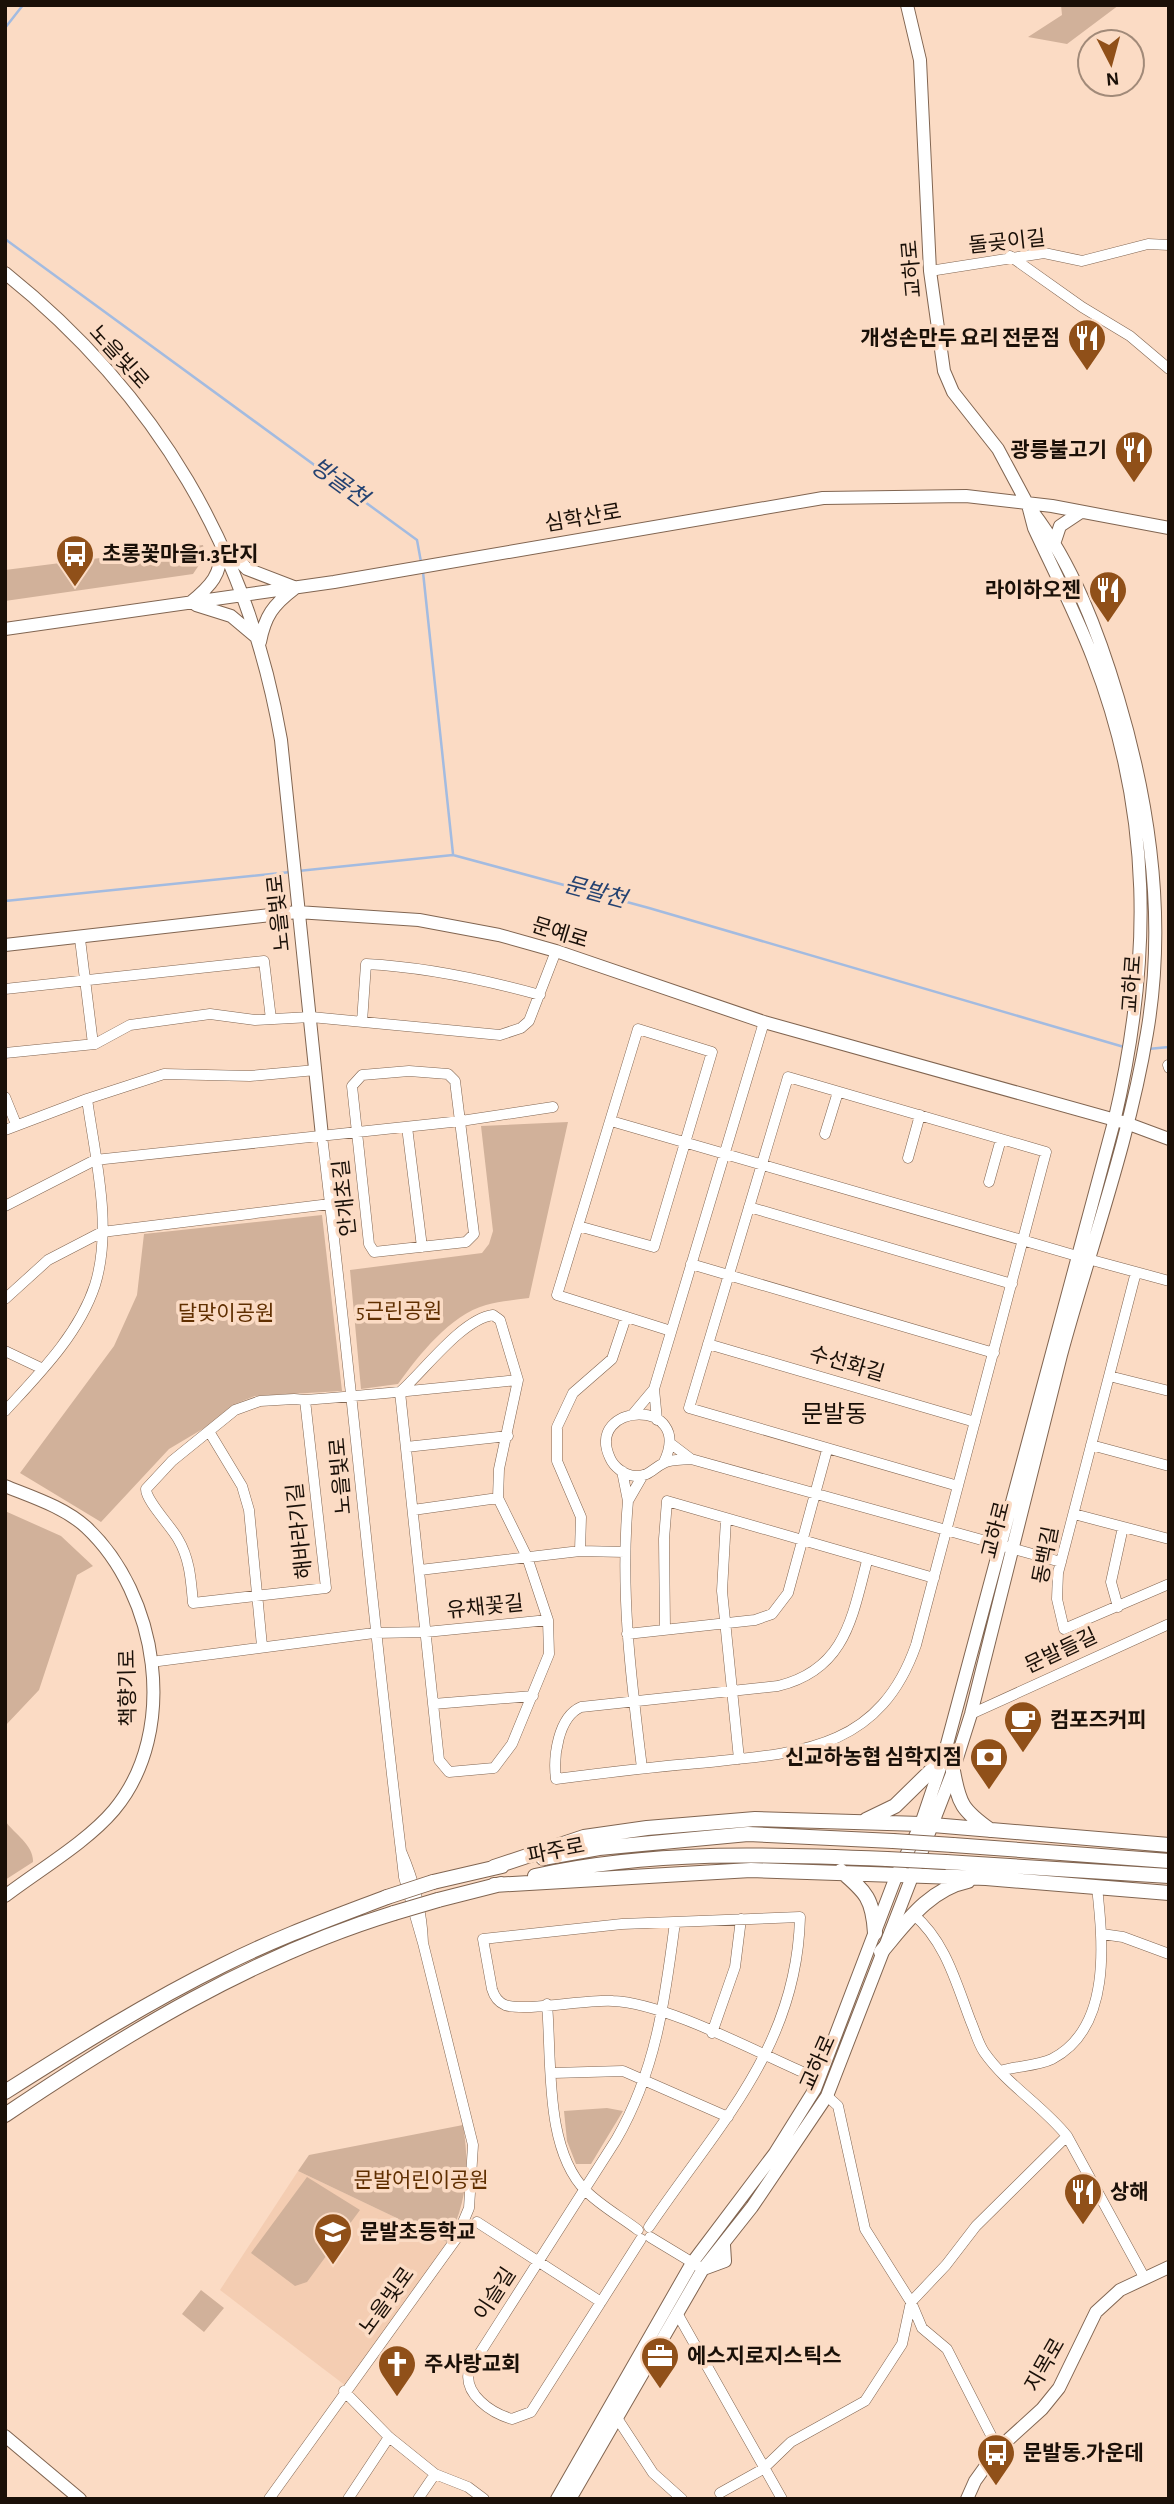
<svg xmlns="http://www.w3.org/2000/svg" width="1174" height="2504" viewBox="0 0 1174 2504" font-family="'Alegreya Sans','Noto Sans KR',sans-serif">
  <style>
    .built { fill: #f4cdb2 }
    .green { fill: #d1b19a }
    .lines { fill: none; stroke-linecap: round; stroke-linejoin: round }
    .stream { stroke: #a3bbe0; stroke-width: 2.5 }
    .minor-casing { stroke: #816551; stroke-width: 11 }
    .tertiary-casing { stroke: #816551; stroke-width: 14 }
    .secondary-casing { stroke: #816551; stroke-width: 16 }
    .minor { stroke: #fff; stroke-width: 10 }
    .tertiary { stroke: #fff; stroke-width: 12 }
    .secondary { stroke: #fff; stroke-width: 14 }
    .secondary-bridge-casing { stroke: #816551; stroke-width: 16; stroke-linecap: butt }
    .secondary-bridge { stroke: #fff; stroke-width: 14 }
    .labels { text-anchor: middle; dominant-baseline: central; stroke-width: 7; stroke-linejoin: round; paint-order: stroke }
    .street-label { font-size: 21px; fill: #1a1008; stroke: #fbdbc4 }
    .poi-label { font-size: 21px; font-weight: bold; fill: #1a1008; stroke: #fbdbc4; text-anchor: start }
    .park-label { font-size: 21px; fill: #602f00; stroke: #fbdbc4 }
    .water-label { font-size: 23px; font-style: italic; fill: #244271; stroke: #fbdbc4 }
    .quarter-label { font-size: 24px; fill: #1a1008; stroke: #fbdbc4 }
  </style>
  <rect width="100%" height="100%" fill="#fbdbc4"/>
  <path class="built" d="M298 2171 447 2242 346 2386 220 2290Z"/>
  <path class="green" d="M1061 5H1119L1067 44 1028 37 1062 15Z
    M203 545 205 556 193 574 5 601V570Z
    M568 1122 529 1298C515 1300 500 1301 486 1305 450 1315 419 1355 398 1384L361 1389 350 1270 482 1253 489 1244 493 1231 481 1126Z
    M322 1215 342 1391 255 1396 235 1404 206 1427 169 1449 101 1522 20 1473 114 1346 137 1295 144 1234Z
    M5 1511 61 1536 93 1566 77 1575 39 1690 5 1726Z
    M5 1821C15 1834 34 1846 33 1862L5 1880Z
    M607 2108 623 2111 591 2164H576L567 2141 564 2111Z
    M463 2125C470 2168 467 2203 447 2242L298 2171 309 2155Z
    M307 2177 360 2210 307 2282 295 2286 251 2253Z
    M201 2290 224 2308 204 2332 182 2314Z"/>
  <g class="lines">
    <path class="stream" d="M5 28 23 5
      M5 239 417 540 421 562
      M423 572 453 854
      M298 871 453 855 649 908 1124 1047
      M5 901 291 872
      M1148 1049 1169 1047"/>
    <defs>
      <path id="minor" d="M1010 256 1082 307 1130 336 1169 369
        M930 271 1044 253 1082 261 1148 244 1169 245
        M80 939 93 1044
        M5 989 264 961 271 1019
        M362 1022 366 964C426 967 482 979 540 995
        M5 1053 95 1044 130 1025 210 1014 255 1020 311 1017 500 1035 521 1028 529 1021 556 951
        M1168 1065 1169 1068
        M409 1071 448 1074 455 1081 474 1234 466 1242 374 1252 369 1244 352 1086 362 1075Z
        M5 1097 16 1124
        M87 1099 164 1074 250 1076 316 1070
        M611 1121 1077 1256
        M407 1127 422 1247
        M5 1130 87 1099C95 1157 113 1227 95 1285 79 1334 39 1374 5 1411
        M825 1134 838 1092
        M322 1136C351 1374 372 1613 401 1851
        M908 1158 920 1115
        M989 1182 1001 1139
        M5 1206 95 1160 461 1121 553 1107
        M749 1207 1012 1284
        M578 1226 654 1247 712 1052 638 1029 557 1295 671 1331
        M1088 1259 1169 1281
        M691 1264 994 1353
        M1136 1272 1058 1573 1057 1599 1064 1629 1169 1584
        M5 1299 48 1260 102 1232 330 1204
        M708 1344 975 1422
        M5 1351 43 1369
        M1109 1376 1169 1391
        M518 1380 499 1469 498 1498 527 1557 548 1620
        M654 1389 764 1022
        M294 1399 305 1400 326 1588 193 1603C191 1581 190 1559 178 1539 171 1526 146 1501 146 1489L172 1461 235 1410 260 1401Z
        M633 1414 654 1389 657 1420
        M210 1433 242 1486 249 1510 262 1646
        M1091 1445 1169 1466
        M406 1447 508 1436
        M691 1459 1061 1562
        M664 1462C695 1397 584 1402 610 1458 614 1467 624 1475 635 1476 649 1477 653 1468 664 1463 671 1459 683 1460 691 1459L670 1443
        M622 1471 628 1501 643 1475
        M628 1501C620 1591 631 1679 642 1768
        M413 1510 498 1498
        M1074 1514 1169 1539
        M726 1519 722 1591 739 1759
        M580 1551 581 1517 557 1461V1427L573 1393 612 1359 626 1317
        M867 1561C852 1618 845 1670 778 1686L581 1707C558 1717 553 1757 556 1779 603 1773 651 1767 699 1763 795 1753 878 1753 916 1645L1046 1152 788 1077 689 1408 958 1486
        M420 1570 580 1551 625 1552
        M1118 1607 1111 1582 1123 1527
        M665 1629 664 1539 667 1501 934 1578
        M627 1634 755 1620 772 1614 788 1593 827 1450
        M151 1662 374 1633 426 1632 548 1620 549 1654 512 1744 494 1768 449 1772 439 1760 400 1392C424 1371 462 1319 493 1315L500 1320 518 1380C447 1387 376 1395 305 1400
        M433 1704 533 1696
        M971 1714 1169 1624
        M913 1914C946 1942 956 1983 971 2022 975 2031 978 2043 984 2052 1007 2085 1042 2105 1067 2136L1144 2277
        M1102 1934 1123 1937 1169 1954
        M547 2004C552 2061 544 2149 586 2191 601 2206 621 2217 638 2230
        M712 2033 735 1967 741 1919
        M1000 2071C1016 2066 1038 2066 1052 2059 1112 2028 1103 1942 1097 1887
        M553 2073 623 2071 728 2117
        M827 2096 838 2106 865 2229 911 2302 922 2328 947 2349 998 2449
        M477 2222 601 2302
        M649 2227C717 2126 797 2048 800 1917L622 1924 483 1939 492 1989C494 1996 498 2002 505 2005 525 2012 587 1999 613 2001 665 2003 754 2051 805 2073
        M650 2237 698 2266
        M641 2239 531 2412 512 2419C491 2413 463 2394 469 2370L616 2140C656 2071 665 2000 675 1922
        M677 2313 782 2499
        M344 2391 389 2437 435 2474 468 2487 484 2499
        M617 2418 653 2473 682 2499
        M720 2493 763 2469 791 2442 865 2401 902 2344 911 2302 946 2265 976 2226 1067 2136
        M269 2499 456 2239 469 2208 473 2145 423 1943 404 1877 401 1851C414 1881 422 1910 423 1943
        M348 2499 389 2437
        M418 2499 435 2474"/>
      <path id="tertiary" d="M5 273C157 395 248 549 281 740L322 1136
        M1054 544 1060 526 1081 512
        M229 550 247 569 294 587
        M190 603C212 585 221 575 222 546
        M196 605 231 616 256 637
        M5 629 334 582 823 498 966 496 1052 506 1169 528
        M260 642C265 616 273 605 294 589
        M5 945 297 912 419 920 499 935 556 951 764 1022 1126 1123 1169 1139
        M5 1486C32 1497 64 1507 86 1527 158 1594 180 1731 114 1810 87 1842 39 1870 5 1896
        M706 2268 725 2261 724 2245
        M5 2436 80 2499
        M557 2499 692 2263 775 2153 815 2089 897 1874 921 1824 943 1759 1114 1122C1152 962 1153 814 1093 658 1076 614 1054 571 1034 528L1028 505 998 449 953 392 944 371 930 271 920 60 907 5
        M570 2499 703 2269 752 2207 827 2096 953 1771 971 1714C1001 1594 1030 1474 1061 1355 1090 1248 1129 1142 1147 1033 1166 922 1150 805 1118 698 1099 634 1073 564 1032 511
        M967 2499 975 2481 998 2449 1042 2409 1059 2388 1096 2312 1120 2290 1169 2267"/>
      <path id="secondary" d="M953 1771C959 1804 962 1810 990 1830
        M866 1820 895 1806 943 1759
        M953 1845 1169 1861
        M543 1858 599 1848 748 1834 893 1841
        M946 1862 1169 1876
        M494 1867 584 1837 647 1828 755 1819 921 1824 1169 1845
        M841 1871C866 1892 873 1899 875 1933
        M535 1876C650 1850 770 1854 887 1859
        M433 1882 502 1866
        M494 1885 751 1870 986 1878 1169 1893
        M438 1900 501 1884
        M881 1952C905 1924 929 1889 968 1881
        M5 2092C76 2047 148 2002 223 1965 276 1938 332 1918 387 1897
        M5 2115C127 2033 253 1956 394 1913"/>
    </defs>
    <use href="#minor" class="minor-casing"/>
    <use href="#tertiary" class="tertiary-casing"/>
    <use href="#secondary" class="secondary-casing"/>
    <use href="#minor" class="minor"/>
    <use href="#tertiary" class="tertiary"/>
    <use href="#secondary" class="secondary"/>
    <defs>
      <path id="secondary-bridge" d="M893 1841 953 1845
        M887 1859 946 1862
        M387 1897 433 1882
        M394 1913 438 1900"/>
    </defs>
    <use href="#secondary-bridge" class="secondary-bridge-casing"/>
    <use href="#secondary-bridge" class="secondary-bridge"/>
  </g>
  <defs>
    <symbol id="restaurant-pin" viewBox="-11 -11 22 30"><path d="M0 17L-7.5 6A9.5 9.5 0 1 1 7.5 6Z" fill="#905019" stroke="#fbdbc4"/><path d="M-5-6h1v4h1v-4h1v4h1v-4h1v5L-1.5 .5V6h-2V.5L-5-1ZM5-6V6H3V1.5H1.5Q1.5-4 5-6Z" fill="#fff"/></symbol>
    <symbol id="bus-pin" viewBox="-11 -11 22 30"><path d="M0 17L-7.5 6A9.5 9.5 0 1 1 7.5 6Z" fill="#905019" stroke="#fbdbc4"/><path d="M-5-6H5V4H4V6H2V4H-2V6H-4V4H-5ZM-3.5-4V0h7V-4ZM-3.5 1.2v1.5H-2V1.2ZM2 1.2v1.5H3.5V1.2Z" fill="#fff"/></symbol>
    <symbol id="cafe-pin" viewBox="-11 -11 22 30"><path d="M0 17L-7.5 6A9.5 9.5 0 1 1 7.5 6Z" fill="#905019" stroke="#fbdbc4"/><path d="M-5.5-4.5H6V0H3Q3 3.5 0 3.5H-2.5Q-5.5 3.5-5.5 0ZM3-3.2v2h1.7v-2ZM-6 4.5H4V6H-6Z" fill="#fff"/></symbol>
    <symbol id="bank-pin" viewBox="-11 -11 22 30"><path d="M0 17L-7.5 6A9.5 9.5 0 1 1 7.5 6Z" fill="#905019" stroke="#fbdbc4"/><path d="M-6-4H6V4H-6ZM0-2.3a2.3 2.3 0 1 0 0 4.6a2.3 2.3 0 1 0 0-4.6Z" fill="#fff"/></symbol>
    <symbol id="school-pin" viewBox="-11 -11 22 30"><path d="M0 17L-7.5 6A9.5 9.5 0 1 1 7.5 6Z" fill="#905019" stroke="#fbdbc4"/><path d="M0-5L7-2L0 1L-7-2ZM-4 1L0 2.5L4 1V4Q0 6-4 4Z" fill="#fff"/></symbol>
    <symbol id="office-pin" viewBox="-11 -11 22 30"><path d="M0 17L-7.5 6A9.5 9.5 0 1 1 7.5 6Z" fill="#905019" stroke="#fbdbc4"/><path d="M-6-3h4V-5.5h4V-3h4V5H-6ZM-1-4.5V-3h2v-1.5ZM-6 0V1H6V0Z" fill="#fff"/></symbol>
    <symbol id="church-pin" viewBox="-11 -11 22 30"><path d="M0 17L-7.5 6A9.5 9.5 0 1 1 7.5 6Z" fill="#905019" stroke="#fbdbc4"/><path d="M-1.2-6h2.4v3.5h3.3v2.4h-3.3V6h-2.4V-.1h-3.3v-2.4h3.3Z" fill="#fff"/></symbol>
  </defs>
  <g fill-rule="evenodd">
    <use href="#restaurant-pin" x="1065" y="316" width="44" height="60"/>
    <use href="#restaurant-pin" x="1112" y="428" width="44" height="60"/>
    <use href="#bus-pin" x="53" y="532" width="44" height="60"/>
    <use href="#restaurant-pin" x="1086" y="568" width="44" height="60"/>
    <use href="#cafe-pin" x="1001" y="1698" width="44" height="60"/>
    <use href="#bank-pin" x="967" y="1735" width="44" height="60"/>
    <use href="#restaurant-pin" x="1061" y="2170" width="44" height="60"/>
    <use href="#school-pin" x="311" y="2210" width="44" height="60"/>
    <use href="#office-pin" x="638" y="2334" width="44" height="60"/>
    <use href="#church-pin" x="375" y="2342" width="44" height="60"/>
    <use href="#bus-pin" x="974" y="2431" width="44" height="60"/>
  </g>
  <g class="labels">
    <g class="street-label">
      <text transform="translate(1007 242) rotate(-6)">돌곶이길</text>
      <text transform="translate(912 269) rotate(-95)">교하로</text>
      <text transform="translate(119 357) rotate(48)">노을빛로</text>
      <text transform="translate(583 518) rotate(-10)">심학산로</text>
      <text transform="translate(279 913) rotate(-96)">노을빛로</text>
      <text transform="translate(560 933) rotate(17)">문예로</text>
      <text transform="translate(1132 984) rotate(-86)">교하로</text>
      <text transform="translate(345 1198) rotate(-96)">안개초길</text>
      <text transform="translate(847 1364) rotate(16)">수선화길</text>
      <text transform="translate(341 1476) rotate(-95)">노을빛로</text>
      <text transform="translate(996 1530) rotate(-76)">교하로</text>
      <text transform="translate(300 1531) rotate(-96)">해바라기길</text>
      <text transform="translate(1046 1555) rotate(-79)">동백길</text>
      <text transform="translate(485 1607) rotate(-6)">유채꽃길</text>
      <text transform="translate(1061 1651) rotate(-25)">문발들길</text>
      <text transform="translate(128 1688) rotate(-91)">책향기로</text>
      <text transform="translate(556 1851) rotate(-11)">파주로</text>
      <text transform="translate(818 2063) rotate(-66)">교하로</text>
      <text transform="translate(495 2294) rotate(-57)">이슬길</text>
      <text transform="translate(387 2301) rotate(-54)">노을빛로</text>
      <text transform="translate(1045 2365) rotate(-60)">지목로</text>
    </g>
    <g class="poi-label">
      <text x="1060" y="338" text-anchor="end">개성손만두 요리 전문점</text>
      <text x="1107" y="450" text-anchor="end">광릉불고기</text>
      <text x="102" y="554">초롱꽃마을1.3단지</text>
      <text x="1081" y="590" text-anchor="end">라이하오젠</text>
      <text x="1050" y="1720">컴포즈커피</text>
      <text x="962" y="1757" text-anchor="end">신교하농협 심학지점</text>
      <text x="1110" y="2192">상해</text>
      <text x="360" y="2232">문발초등학교</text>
      <text x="687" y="2356">에스지로지스틱스</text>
      <text x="424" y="2364">주사랑교회</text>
      <text x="1023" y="2453">문발동.가운데</text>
    </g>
    <g class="park-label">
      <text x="399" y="1311">5근린공원</text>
      <text x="226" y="1313">달맞이공원</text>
      <text x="421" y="2180">문발어린이공원</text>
    </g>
    <g class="water-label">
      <text transform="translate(339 483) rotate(36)">방골천</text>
      <text transform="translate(595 893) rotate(15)">문발천</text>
    </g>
    <g class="quarter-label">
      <text x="834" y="1415">문발동</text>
    </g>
  </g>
  <rect width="1174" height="2504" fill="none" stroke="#1a1008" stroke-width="14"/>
  <g transform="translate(1111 63) rotate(174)"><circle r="33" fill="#fbdbc4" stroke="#a18a79" stroke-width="2"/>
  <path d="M0-5L12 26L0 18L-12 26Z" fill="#905019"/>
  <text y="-10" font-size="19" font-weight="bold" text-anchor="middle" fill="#1a1008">N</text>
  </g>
</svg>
